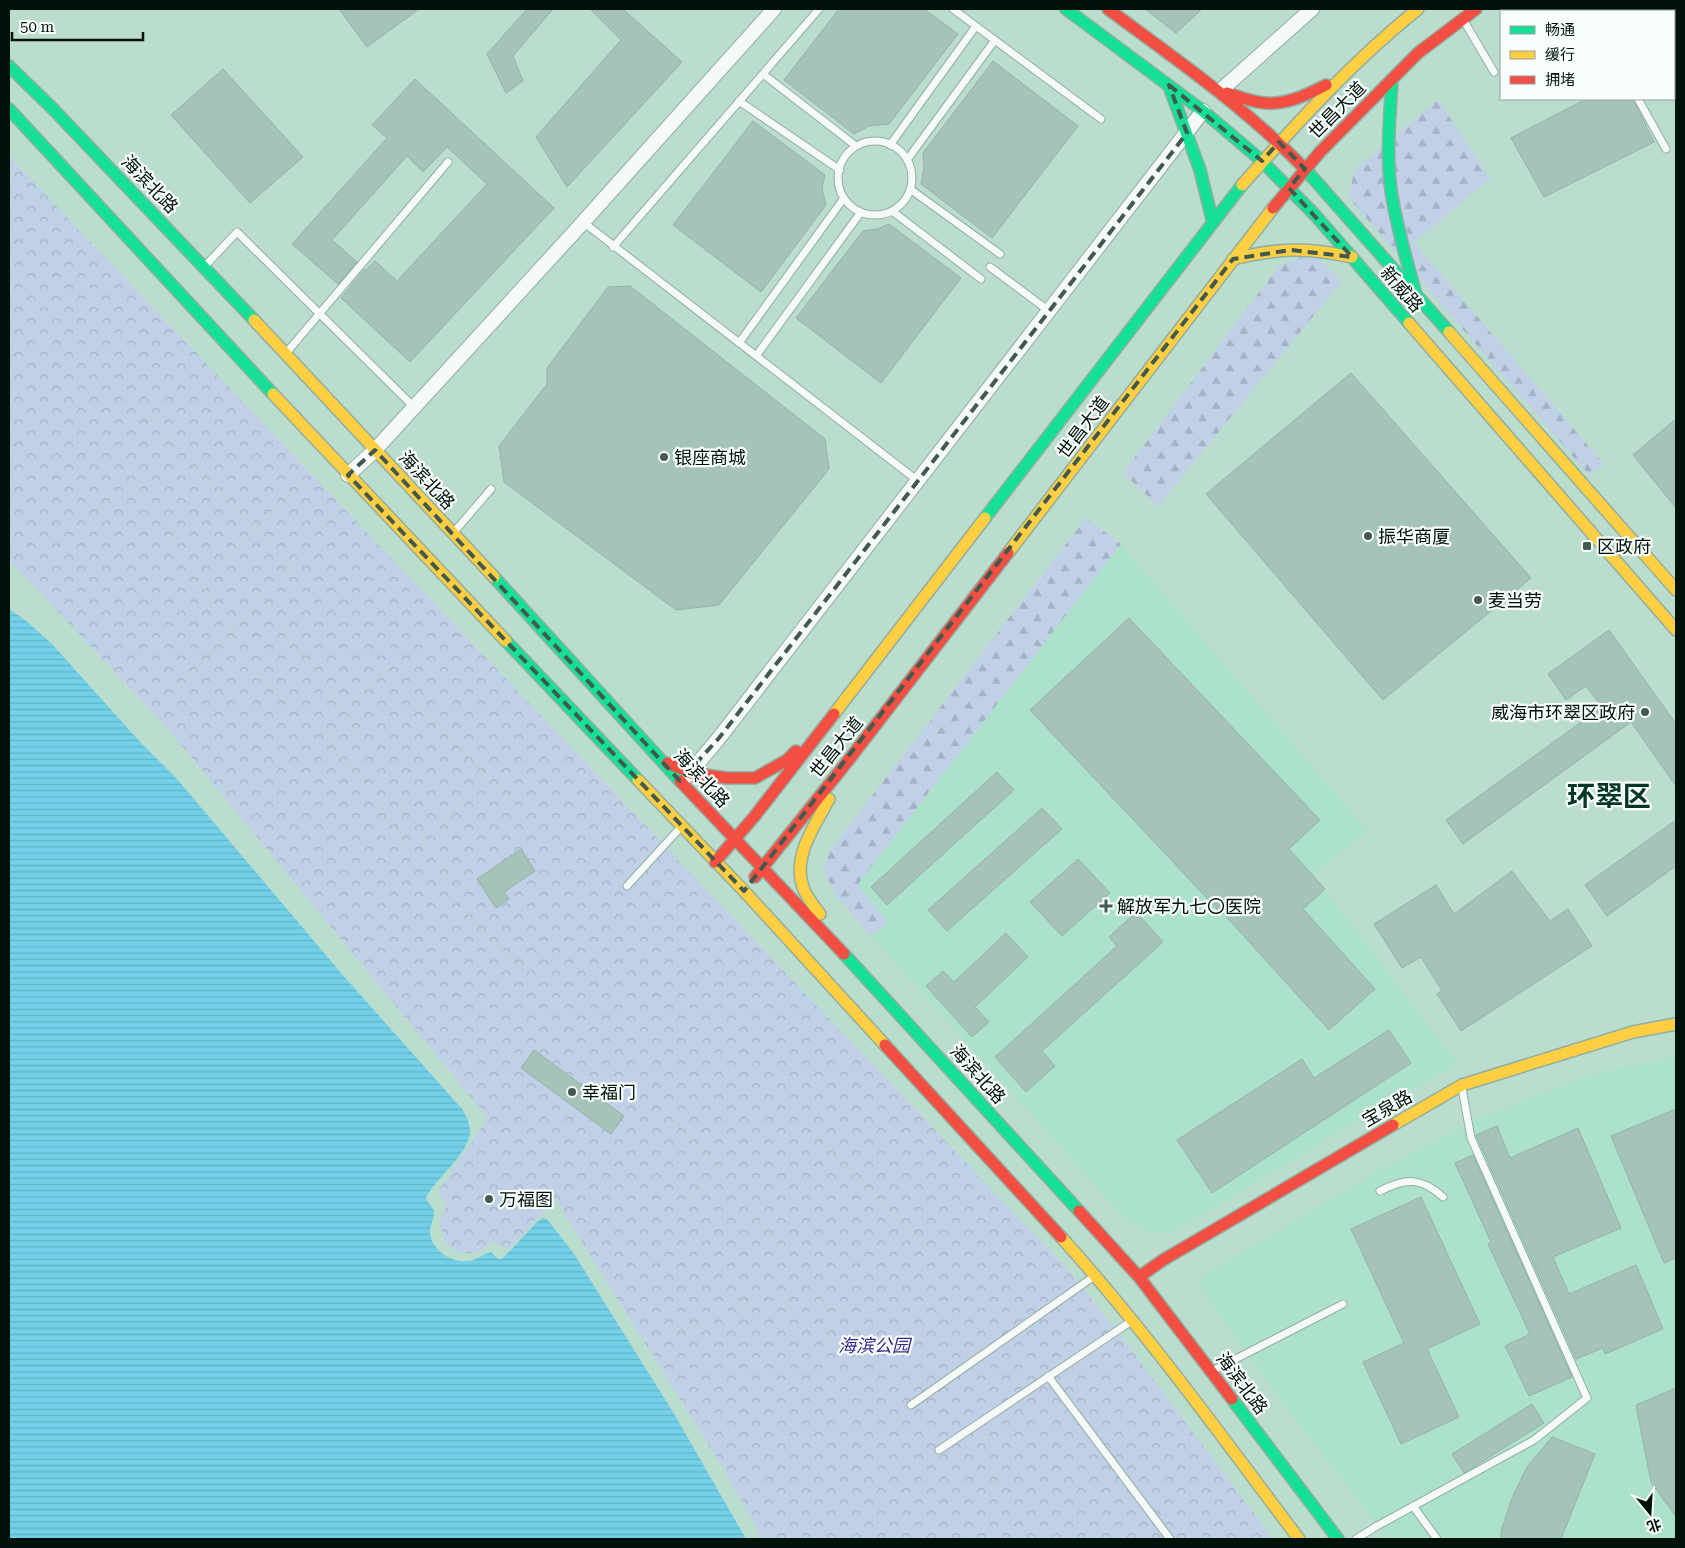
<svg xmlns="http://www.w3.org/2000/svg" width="1685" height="1548" viewBox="0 0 1685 1548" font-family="'Roboto Serif','Noto Sans SC',serif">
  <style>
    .built { fill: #ace2ca }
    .forest { fill: url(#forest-firs) }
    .park { fill: url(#park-crowns) }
    .water { fill: url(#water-rules) }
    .building { fill: #a6c3ba; stroke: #94b2a9 }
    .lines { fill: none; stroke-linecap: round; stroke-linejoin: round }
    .lane-casing { stroke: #92ada1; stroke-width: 9 }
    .street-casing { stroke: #92ada1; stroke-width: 16 }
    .fast-casing { stroke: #92ada1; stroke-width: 14 }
    .slow-casing { stroke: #92ada1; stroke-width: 14 }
    .jam-casing { stroke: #92ada1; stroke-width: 14 }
    .path { stroke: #c7d1cc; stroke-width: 3; stroke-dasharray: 1 4; stroke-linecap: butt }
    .lane { stroke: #f5faf8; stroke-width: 7 }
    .street { stroke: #f5faf8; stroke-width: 14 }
    .fast { stroke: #16e098; stroke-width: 11 }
    .slow { stroke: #ffcf43; stroke-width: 11 }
    .jam { stroke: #f24e42; stroke-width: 11 }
    .marked { fill: none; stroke: #41594e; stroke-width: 4; stroke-dasharray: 10 6; stroke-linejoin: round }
    .poi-dot { fill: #41594e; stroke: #f8fefb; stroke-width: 2 }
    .labels { text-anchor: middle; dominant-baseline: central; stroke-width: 4.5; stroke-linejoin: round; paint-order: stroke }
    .street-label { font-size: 18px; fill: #001209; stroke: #f8fefb }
    .poi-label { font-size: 18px; fill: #001209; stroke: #f8fefb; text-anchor: start }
    .park-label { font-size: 18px; font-style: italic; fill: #392786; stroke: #f8fefb }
    .town-label { font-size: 28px; font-weight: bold; fill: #043626; stroke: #f8fefb }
  </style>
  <defs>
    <pattern id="forest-firs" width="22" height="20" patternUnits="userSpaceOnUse" patternTransform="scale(1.25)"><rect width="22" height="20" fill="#c0d0e6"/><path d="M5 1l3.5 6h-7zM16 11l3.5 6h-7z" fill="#a3b2c4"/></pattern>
    <pattern id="park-crowns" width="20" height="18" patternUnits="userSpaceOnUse" patternTransform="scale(1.25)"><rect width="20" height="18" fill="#c0d0e6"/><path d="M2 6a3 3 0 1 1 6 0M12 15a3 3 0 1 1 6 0" fill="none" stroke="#a3b2c4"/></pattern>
    <pattern id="water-rules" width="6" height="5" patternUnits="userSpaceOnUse" patternTransform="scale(1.25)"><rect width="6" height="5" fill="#72d0e8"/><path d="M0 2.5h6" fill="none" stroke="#61b2c6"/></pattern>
  </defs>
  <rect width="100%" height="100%" fill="#bbddce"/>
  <path class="built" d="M1121 544 1368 830 1313 876 1325 889 1459 1064 1380 1108 1171 1234 1148 1232 1127 1222 871 936 888 923 858 884Z
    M1676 1056V1539H1388L1286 1408 1201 1290 1200 1277 1380 1169 1474 1120 1591 1074Z"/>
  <path class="forest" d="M1438 100 1490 178 1414 243 1604 464 1589 475 1349 198 1354 170Z
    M1312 253 1342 281 1158 506 1123 473 1279 266Z
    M1086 518 1121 544 858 884 888 923 871 936 837 896 824 872 828 853Z"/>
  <path class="park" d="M9 156 1070 1272 1126 1343 1273 1539H762L723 1468 555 1199 508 1250 494 1241 476 1253H459L445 1243 439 1221 447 1204 438 1191 488 1118 163 723 9 560Z"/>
  <path class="water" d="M9 609 25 620 52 644 140 742 177 779 341 973 462 1109C466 1116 470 1123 470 1131 471 1152 435 1179 426 1198 428 1204 433 1206 434 1211 435 1217 430 1224 430 1231 430 1250 452 1264 469 1261 477 1260 483 1254 491 1252L498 1259H502L537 1222 542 1218 547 1219 574 1254 673 1412 746 1539H9Z"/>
  <path class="building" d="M339 9H419L367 47Z
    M527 9H553L513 56 523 81 506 93 487 54Z
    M590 9H623L682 62 567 187 536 137 621 40Z
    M839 9H924L958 34 889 124 869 126 854 134 784 80Z
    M1145 9H1202L1176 33Z
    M993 61 1078 126 992 238 921 184 924 168 923 153Z
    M223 69 303 157 250 203 171 115Z
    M415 79 554 208 410 362 341 298 365 269 366 270 375 261 397 281 487 184 447 147 423 172 407 156 332 240 357 262 338 284 292 244 387 138 372 125Z
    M1586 99H1633L1654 142 1544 197 1511 138Z
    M753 121 825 175 822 189 826 205 761 292 673 225Z
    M889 224 961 278 881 383 796 318 863 231 877 229Z
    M630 286 825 439 829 469 719 605 676 610 504 482 499 446 547 384V368L608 287Z
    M1351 373 1531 578 1383 700 1206 494Z
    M1676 419V508L1633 455Z
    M1129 618 1320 820 1289 849 1325 889 1303 909 1375 989 1329 1030 1222 912 1221 913 1030 710Z
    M1609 630 1676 724V786L1631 722 1463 844 1446 820 1602 707 1586 686 1566 700 1548 674Z
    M997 772 1014 790 887 905 871 887Z
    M1042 808 1062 829 947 931 928 910Z
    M1676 820V866L1607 916 1585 885Z
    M521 849 535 871 504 892 509 899 496 908 477 879Z
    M1078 859 1110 893 1062 936 1030 902Z
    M1512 871 1550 921 1568 909 1592 946 1461 1031 1437 994 1442 991 1421 957 1402 968 1374 924 1436 885 1454 914Z
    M1136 912 1163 942 1042 1051 1055 1066 1026 1092 995 1057 1117 946 1109 937Z
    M1006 933 1028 957 975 1007 989 1022 972 1037 926 986 943 971 954 982Z
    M1389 1030 1411 1063 1212 1193 1177 1140 1302 1059 1314 1078Z
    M534 1050 624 1116 611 1134 521 1068Z
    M1676 1109V1258L1664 1263 1611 1136Z
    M1497 1126 1510 1158 1578 1128 1621 1228 1553 1257 1569 1294 1636 1265 1663 1329 1605 1354 1603 1348 1576 1359 1476 1135Z
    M1473 1155 1572 1377 1529 1396 1505 1346 1530 1334 1488 1244 1491 1242 1455 1163Z
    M1421 1197 1480 1324 1427 1349 1459 1417 1401 1444 1363 1362 1404 1343 1351 1229Z
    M1676 1388V1517L1651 1482 1636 1405Z
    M1532 1404 1544 1423 1464 1473 1452 1454Z
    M1552 1437 1595 1454 1561 1539H1501V1531L1512 1498 1527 1467Z"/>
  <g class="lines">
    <defs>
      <path id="lane" d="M953 9 1101 119
        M1464 21 1494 72
        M763 74 856 146
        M1638 99 1666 149
        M739 101 840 170
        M838 178a37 37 0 1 1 74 0a37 37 0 1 1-74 0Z
        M890 145 976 26
        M907 160 995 40
        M910 189 1000 254
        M892 211 981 279
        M583 222 918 481
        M613 247 819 9
        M206 265 237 232 414 407
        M990 267 1049 311
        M739 343 844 198
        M287 352 448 162
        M756 356 861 212
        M455 531 491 489
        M627 886 680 828
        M1380 1191C1406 1178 1421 1177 1443 1197
        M1214 1370 1343 1304
        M1048 1376 1170 1539
        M911 1405 1093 1277
        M939 1450 1130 1322
        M1413 1506 1437 1539
        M1356 1539 1377 1526 1534 1440 1587 1398 1471 1138 1462 1088"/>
      <path id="street" d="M1220 91 1312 9
        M348 475 375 450 577 229 774 9
        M687 776 719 738 1203 111"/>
      <path id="fast" d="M1066 9 1203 111 1262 161
        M9 66 54 110 254 320
        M1392 79C1390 116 1386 153 1391 190 1396 226 1407 260 1416 295
        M1169 86 1200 170 1213 223
        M9 109 273 394
        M1262 161 1316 216 1409 323
        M1305 169 1449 332
        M985 518 1242 185
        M494 577 680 781
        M506 641 638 780
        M844 954 1079 1211
        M1232 1399 1338 1539"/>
      <path id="slow" d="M1242 185C1297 123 1353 61 1418 9
        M1233 259C1279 248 1305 247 1352 257
        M254 320 494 577
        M1409 323 1676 630
        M1449 332 1676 590
        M273 394 506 641
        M1008 553 1273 208
        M834 714 985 518
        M638 780 744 891 885 1045
        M820 914C814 906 806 897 803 887 792 857 815 825 829 799
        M1393 1125 1462 1085 1633 1032 1676 1024
        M1061 1237C1147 1332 1222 1437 1299 1539"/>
      <path id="jam" d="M1108 9C1177 60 1245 107 1305 169
        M1227 93C1237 96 1247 100 1258 102 1282 107 1305 96 1326 85
        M1273 208 1320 152 1418 53 1476 9
        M667 763 691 773 727 778H755L787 760 796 751
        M680 781 844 954
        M715 862 754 817 834 714
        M755 877 851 757 1008 553
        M885 1045 1061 1237
        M1079 1211 1139 1277 1232 1399
        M1139 1277 1163 1260 1393 1125"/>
    </defs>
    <use href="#lane" class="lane-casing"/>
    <use href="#street" class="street-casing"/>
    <use href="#fast" class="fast-casing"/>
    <use href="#slow" class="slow-casing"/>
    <use href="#jam" class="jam-casing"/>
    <path class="path" d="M9 272 257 528 288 565 600 897
      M93 429 137 483 231 630 254 671 329 736 416 857 483 773
      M95 515 149 474 172 435
      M260 597 347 715 480 932 535 976
      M132 663 315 466
      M170 699 347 500
      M329 736 386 670
      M735 1045 994 1323
      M676 1121 830 1308 825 1352
      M664 1137 706 1184 684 1207 708 1233 695 1246 750 1307
      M791 1304 794 1351
      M676 1333C705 1322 736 1306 767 1304 810 1300 866 1311 904 1332 918 1339 930 1350 942 1358
      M988 1433C998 1463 999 1492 997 1524"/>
    <use href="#lane" class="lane"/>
    <use href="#street" class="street"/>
    <use href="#fast" class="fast"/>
    <use href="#slow" class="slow"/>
    <use href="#jam" class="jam"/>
  </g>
  <path class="marked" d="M1169 85 1262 161 1279 142 1305 169 1289 188 1352 257 1291 250 1233 259 744 891 348 475 375 450 680 781 719 738 1187 133Z"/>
  <g class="poi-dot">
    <circle cx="664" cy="457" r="5"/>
    <circle cx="1368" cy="536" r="5"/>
    <rect x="1582" y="541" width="10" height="10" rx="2.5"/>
    <circle cx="1478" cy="600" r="5"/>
    <circle cx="1645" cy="712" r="5"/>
    <path d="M1103.5 898.5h5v5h5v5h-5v5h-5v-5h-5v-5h5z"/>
    <circle cx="572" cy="1092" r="5"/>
    <circle cx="489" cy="1199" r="5"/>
  </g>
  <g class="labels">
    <g class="street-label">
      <text transform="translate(1337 110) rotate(-45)">世昌大道</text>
      <text transform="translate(150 184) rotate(46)">海滨北路</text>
      <text transform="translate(1402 289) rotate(49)">新威路</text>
      <text transform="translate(1083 427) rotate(-53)">世昌大道</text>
      <text transform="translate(427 480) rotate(47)">海滨北路</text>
      <text transform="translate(836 747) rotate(-51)">世昌大道</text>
      <text transform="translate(702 778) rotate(47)">海滨北路</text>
      <text transform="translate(978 1074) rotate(48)">海滨北路</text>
      <text transform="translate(1387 1108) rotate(-30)">宝泉路</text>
      <text transform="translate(1242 1383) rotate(53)">海滨北路</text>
    </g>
    <g class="poi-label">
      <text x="674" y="457">银座商城</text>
      <text x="1378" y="536">振华商厦</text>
      <text x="1597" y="546">区政府</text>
      <text x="1488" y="600">麦当劳</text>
      <text x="1635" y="712" text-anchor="end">威海市环翠区政府</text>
      <text x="1117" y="906">解放军九七〇医院</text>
      <text x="582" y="1092">幸福门</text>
      <text x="499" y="1199">万福图</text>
    </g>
    <g class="park-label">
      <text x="874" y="1345">海滨公园</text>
    </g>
    <g class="town-label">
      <text x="1609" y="796">环翠区</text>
    </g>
  </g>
  <rect width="1685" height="1548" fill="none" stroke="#001209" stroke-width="20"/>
  <rect x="1500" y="10" width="175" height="90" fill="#f8fefb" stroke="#95a09a"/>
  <rect x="1510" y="26" width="25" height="8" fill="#16e098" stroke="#95a09a"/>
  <text x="1545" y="35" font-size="15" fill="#001209">畅通</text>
  <rect x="1510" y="51" width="25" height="8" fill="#ffcf43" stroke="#95a09a"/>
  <text x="1545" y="60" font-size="15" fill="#001209">缓行</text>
  <rect x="1510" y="76" width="25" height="8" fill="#f24e42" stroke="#95a09a"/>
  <text x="1545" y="85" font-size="15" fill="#001209">拥堵</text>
  <g transform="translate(1650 1513) rotate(162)" stroke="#f8fefb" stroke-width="4" paint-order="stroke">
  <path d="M0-4L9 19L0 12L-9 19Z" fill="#001209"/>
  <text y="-8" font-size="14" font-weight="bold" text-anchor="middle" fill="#001209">北</text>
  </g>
  <path d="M12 32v8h131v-8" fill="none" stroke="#001209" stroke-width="2.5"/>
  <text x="20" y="32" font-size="15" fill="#001209" stroke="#f8fefb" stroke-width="4" paint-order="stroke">50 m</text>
</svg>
